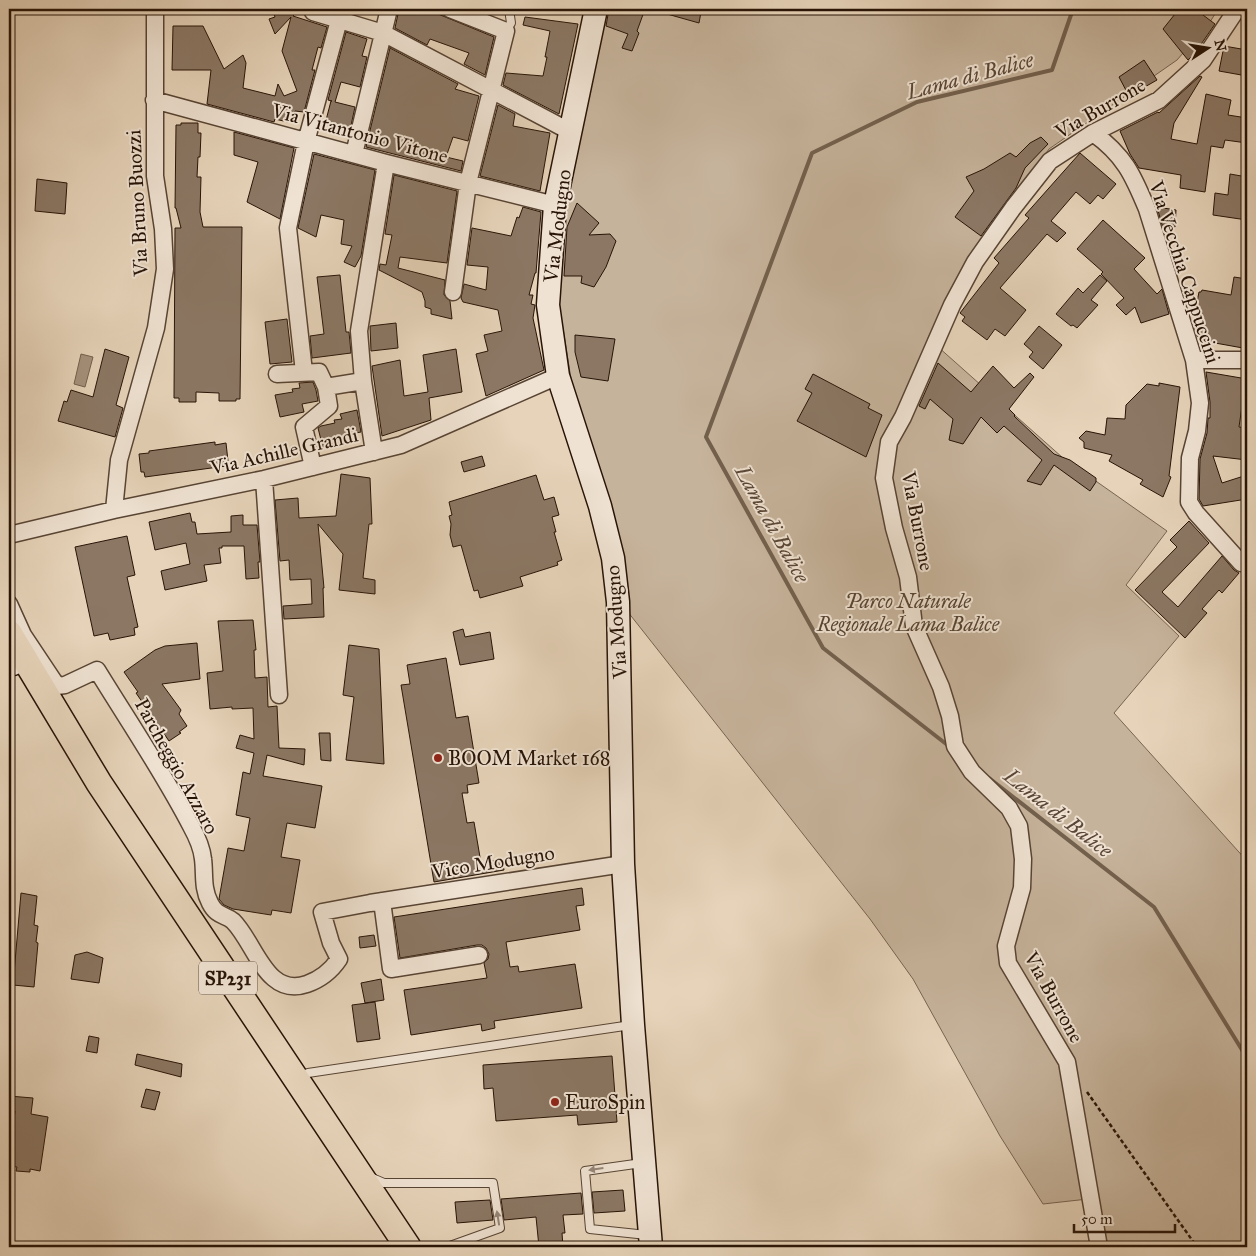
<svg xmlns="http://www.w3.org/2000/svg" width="1256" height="1256" viewBox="0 0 1256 1256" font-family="'IM FELL Great Primer',serif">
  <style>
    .green { fill: #c6b39b; stroke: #776451 }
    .water { fill: #a5927c; stroke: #73604d }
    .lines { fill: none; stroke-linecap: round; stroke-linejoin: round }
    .stream { stroke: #73604d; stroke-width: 4 }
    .building { fill: #8b7764; stroke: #281407 }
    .lane-casing { stroke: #584434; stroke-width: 10 }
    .street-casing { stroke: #584434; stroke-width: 19 }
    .secondary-casing { stroke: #281407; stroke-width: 25 }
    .primary-casing { stroke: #281407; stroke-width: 28 }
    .path { stroke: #281407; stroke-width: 2.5; stroke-dasharray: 4 2.5; stroke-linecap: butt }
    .lane { stroke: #efe2d2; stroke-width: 8 }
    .street { stroke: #efe2d2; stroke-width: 16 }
    .secondary { stroke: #efe2d2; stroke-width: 22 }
    .primary { stroke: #e6d3b9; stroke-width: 25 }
    .oneway { fill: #958577 }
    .poi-dot { fill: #8f2418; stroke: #efe2d2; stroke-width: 2 }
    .labels { text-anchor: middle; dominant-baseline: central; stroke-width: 4; stroke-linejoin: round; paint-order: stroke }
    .shield { fill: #efe2d2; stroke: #645244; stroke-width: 1 }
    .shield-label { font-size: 19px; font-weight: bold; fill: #281407 }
    .street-label { font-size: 20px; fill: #281407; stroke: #efe2d2 }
    .park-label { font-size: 20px; font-style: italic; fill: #574433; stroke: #efe2d2 }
    .poi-label { font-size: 20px; fill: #281407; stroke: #efe2d2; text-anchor: start }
    .water-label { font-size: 21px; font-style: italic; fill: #5a4636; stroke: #efe2d2 }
  </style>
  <rect width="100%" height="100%" fill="#e6d3b9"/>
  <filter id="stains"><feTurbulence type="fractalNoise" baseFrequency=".004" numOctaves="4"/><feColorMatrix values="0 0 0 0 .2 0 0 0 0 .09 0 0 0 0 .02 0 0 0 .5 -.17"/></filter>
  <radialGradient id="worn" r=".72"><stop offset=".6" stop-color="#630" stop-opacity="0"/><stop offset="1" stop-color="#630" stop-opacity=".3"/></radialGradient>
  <path class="green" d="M606 9H1218L1210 22 1177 60 1049 149 957 278 928 338 1063 458 1167 531 1126 585 1179 636 1114 713 1247 861V1247H1101L1088 1199 1043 1204 1000 1136 913 979 870 919 624 607 573 391 550 248Z"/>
  <path class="water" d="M81 354 93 357 85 387 74 384Z"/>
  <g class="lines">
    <path class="stream" d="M950 747 823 648 706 437 812 153 917 102 1052 70 1073 9
      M989 778 1154 907 1247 1058"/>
  </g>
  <path class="building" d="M272 9H285L286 13 300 9 293 16 327 27 321 48 318 47 312 70H315L304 112 295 111 292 123 275 119 274 122 207 104 211 70H172L173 26H203L224 69 243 55 246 63 243 88 275 96 278 84 284 96 297 91 282 51 291 17 275 34 269 19 275 17Z
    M399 9H426L494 37 485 75 464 64 469 53 430 39 427 45 395 28Z
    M609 9H645L637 31 639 33 632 51 622 48 628 34 606 26Z
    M660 9H690L701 12 699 23 660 12Z
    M1179 9H1195L1215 24 1195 53 1188 60 1163 29Z
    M525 17 578 24 559 114 503 85 506 73 543 76 547 57H545L550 31 523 25Z
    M346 32 367 39 362 56 367 57 360 87 341 82 335 102 355 107 350 130 325 124 331 101H332L328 100Z
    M1224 46 1247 50V76L1219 71Z
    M390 48 458 84 455 89 479 96 468 141 453 137 446 157 463 161 461 171 366 147Z
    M1144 60 1157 80 1129 96 1119 77Z
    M1200 76 1202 77 1174 123 1171 139 1197 144 1206 94 1231 100 1228 115 1247 118V143L1225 140 1223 148 1211 146 1205 192 1180 188 1181 175 1139 168 1130 154 1120 131 1158 112 1159 113Z
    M498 105 515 114 513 126 550 133 540 191 480 176Z
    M181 123H198V133H201L200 157H198L197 177H201L200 212 203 227H242L240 399H236V401H219V393L196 392V402H179V398H174L175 228H181L176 208H175L176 125H181Z
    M234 132 294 148 280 219 247 202 258 162 234 155Z
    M1041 137 1048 144 1025 168 1016 188 981 236 955 217 974 191 966 177 984 169 1010 153 1016 157 1030 143Z
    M1080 153 1116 184 1103 199 1098 195 1090 204 1076 192 1051 221 1066 233 1057 242 1047 234 1000 288 1026 310 1005 336 995 329 987 340 962 321 965 317 960 313 999 263 994 258 1029 218 1025 215Z
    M314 154 375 170 361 256 355 267 344 262 352 246 341 244 344 220 321 215 316 237 298 228Z
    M1230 174 1247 177V220L1213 215 1215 193 1228 195Z
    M394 175 457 191 447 263 400 257 398 268 445 280 444 295 450 301 452 319 431 314V309L425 307V301L422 292 379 270 380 264 386 265 392 235 385 234Z
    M37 179 67 183 65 214 35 211Z
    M577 203 599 223 589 235 610 234 616 241 606 267 594 287 581 283 582 276H564L567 227Z
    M523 207 541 212 536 273H535L529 295H533L531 304 535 305 533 318 544 370 486 396 476 354 488 351 484 335 502 331 498 310 463 302 461 298 464 284 486 290 488 267 467 265 472 228 511 236 517 217 519 218Z
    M1157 207 1176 210 1175 227 1162 225Z
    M1103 220 1145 258 1134 269 1157 294 1162 289 1169 314 1141 323 1135 307 1126 315 1116 305 1124 298 1101 274 1103 272 1077 249Z
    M340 275 346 332H349L351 353 312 358 310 336 324 334 317 277Z
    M1100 275 1107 281 1091 300 1098 305 1077 328 1073 325 1071 326 1056 314 1078 288 1083 293Z
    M1234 277 1247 279V341H1245L1243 348 1204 341V337L1197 336 1195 329 1197 313 1195 312 1199 292H1201L1202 290 1231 295Z
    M287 319 292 362 270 364 265 322Z
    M396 323 398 348 371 351 370 326Z
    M1039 326 1062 345 1043 369 1029 357 1033 352 1024 344Z
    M575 335 615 339 608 381 581 377 575 352Z
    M105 349 129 357 116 405 123 408 115 437 58 421 64 401 67 402 71 390 93 397Z
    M456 349 462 392 429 398 431 420 382 436 372 366 400 360 404 396 428 392 423 355Z
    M938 363 971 392 993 366 1014 388 1030 373 1034 377 1009 409 1015 415 1014 416 1054 454 1070 460 1096 478V482L1090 491 1054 465 1041 485 1027 481 1042 460 1004 426 997 433 981 417 963 444 949 440 953 419 930 399 925 409 919 406Z
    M1206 372 1247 379V407L1242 406 1239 427 1247 428V460L1213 456 1222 483 1247 475V499L1203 506 1199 499 1200 459 1207 433 1208 418H1210V402Z
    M813 374 870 404 868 408 882 415 866 457 797 421 812 393 805 389Z
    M313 382 316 390 318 401 302 404 304 412 280 417 275 395 293 392 292 389 300 388 299 383Z
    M1159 383 1180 387 1169 476 1171 477 1163 497 1140 484 1143 480 1109 461 1112 455 1084 448V442L1079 438 1086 431 1105 435 1107 418 1125 419 1126 405 1147 384 1159 386Z
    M357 410 361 432 345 435 347 443 323 448 318 428 321 426 335 423 334 420 342 419 340 414Z
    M215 442V445L226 443 228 461H226V466L145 477 144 472H141L139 454 149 453V451Z
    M482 456 485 466 464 472 461 462Z
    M341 474 370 478 372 524H369L363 578 375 580V594L339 590 343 554 318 524 324 588H323L324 617 284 619 283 606 312 604 311 579 290 580 289 560 280 561 275 500 298 498 299 518 336 516Z
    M536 475 544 500 554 497 559 515 552 517 556 532H554L562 560 557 562 558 565 520 577 523 586 480 598 478 590 474 591 461 545 453 547 450 535 451 524 449 516 452 515 449 502Z
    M190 513 192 522H195L197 534 231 532V516L243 515V525H257L260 562H258L259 578 246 579 244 546H222V548H219L221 563 204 565 207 581 165 590 161 571 190 564 186 543 155 550 149 522Z
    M1189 521 1209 543 1162 592 1178 607 1222 556 1234 570 1239 573 1222 593 1219 590 1202 609 1207 613 1185 638 1135 590 1177 547 1170 540Z
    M127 536 135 575 127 577 138 627 134 628 135 635 110 640 108 633 94 636 75 547Z
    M253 620 256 650H254L255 678 267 677 268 707 277 706 279 748 305 749 304 765 267 755 263 776 322 786 315 828 287 823 281 857 300 860 291 913 272 910 271 915 233 909 224 905 219 899 228 848 244 851 250 818 236 815 243 772 250 774 254 753 236 748 240 735 254 739 253 708 232 709V707L210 709 207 673 223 671 218 621Z
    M463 629 465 637 490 632 494 659 460 665 453 632Z
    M197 643 200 679 162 684 181 710 179 714 187 726 179 732 181 733 169 741 136 693 138 692 124 672 155 650 165 646Z
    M349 645 379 649 384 764 346 760 354 697 343 695Z
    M446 658 456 718 468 716 479 783 467 785 468 793H462L467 823 474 822 481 863 502 859 504 870 434 882 401 685 410 684 407 665Z
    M319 733H330L331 761 321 760Z
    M582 888 584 905 576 906 580 930 506 942 510 967 518 966 519 972 575 964 582 1008 494 1021 495 1028 482 1031 481 1024 411 1035 404 990 487 978 484 963 488 959 489 954 486 948 482 945H477L400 958 394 917Z
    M21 893 37 896 34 925 38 926 36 942 38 943 34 987 13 985Z
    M374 935 376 946 360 948 359 937Z
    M87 952 103 958 99 983 71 979 75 955Z
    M381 979 384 1000 365 1003 361 983Z
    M375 1002 380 1039 357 1042 352 1005Z
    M89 1036 99 1038 97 1053 86 1051Z
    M137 1054 182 1064 181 1077 135 1065Z
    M612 1056 617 1122 578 1125 577 1115 496 1121 493 1088 484 1089 483 1065Z
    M146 1089 160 1092 155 1110 141 1107Z
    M9 1096 33 1098 31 1114 48 1117 40 1171 30 1169V1172L16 1171 17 1167 9 1166 15 1111 9 1110Z
    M623 1190 625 1211 594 1213 592 1192Z
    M581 1193 583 1214 563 1215 565 1233H562L563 1247H539L536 1217 504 1220 501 1199Z
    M490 1200 493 1220 457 1223 455 1202Z"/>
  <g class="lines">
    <defs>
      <path id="lane" d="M506 31 511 23 509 9
        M300 1078 308 1073 631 1025
        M642 1163 585 1171 590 1229 647 1235
        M370 1177 384 1183H493L500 1228 447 1247"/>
      <path id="street" d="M450 9 506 31 468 183 453 292
        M313 12 383 33 571 132
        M154 100 386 163 555 205
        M1093 133C1124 155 1133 175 1147 209L1194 360 1200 403 1197 431 1190 458 1189 502 1196 513 1241 563 1247 564
        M354 154 389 9
        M1194 360H1247
        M304 372 288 228 306 142 339 20
        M277 374 319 372 326 387 363 381
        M374 452 363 381 359 331 386 163
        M313 467 304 427 329 406 326 387
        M264 479 279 695
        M114 510 119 460 156 328 165 269 163 229 155 176V9
        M9 535 114 510 264 479 401 445 558 376
        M9 604 23 635 57 686 65 685 97 670C129 722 163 772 191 826 196 835 202 849 203 859 205 874 202 888 210 903 217 917 225 914 233 921 256 944 266 998 307 984 321 979 331 971 339 959L331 943 322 912 370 903 623 864
        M382 901 391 969 479 955
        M1099 1247 1067 1062 1008 963 1006 946 1022 888 1023 859 1019 826 1009 808 972 772 955 746 950 716 941 687 914 626 908 577 894 528 884 478 889 442 903 417 952 305 975 262 1013 208 1050 161 1093 133 1159 100 1203 60 1237 9"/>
      <path id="secondary" d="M596 9 555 205 548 305 558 376 600 506 613 558 618 602 623 864 633 1025 651 1247
        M9 663 13 664"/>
      <path id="primary" d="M9 633 99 783 408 1247"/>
    </defs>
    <use href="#lane" class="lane-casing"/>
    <use href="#street" class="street-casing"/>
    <use href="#secondary" class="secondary-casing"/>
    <use href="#primary" class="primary-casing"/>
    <path class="path" d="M1087 1092 1197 1247"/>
    <use href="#lane" class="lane"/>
    <use href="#street" class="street"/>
    <use href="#secondary" class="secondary"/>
    <use href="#primary" class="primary"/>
  </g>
  <defs><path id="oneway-solid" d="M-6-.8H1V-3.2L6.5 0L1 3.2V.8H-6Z" transform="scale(1.25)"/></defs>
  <g class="oneway">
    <use href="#oneway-solid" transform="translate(596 1169) rotate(172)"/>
    <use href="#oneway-solid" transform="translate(498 1218) rotate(-99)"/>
  </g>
  <g class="poi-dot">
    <circle cx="438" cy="758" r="5"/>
    <circle cx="555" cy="1102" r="5"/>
  </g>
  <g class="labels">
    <rect class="shield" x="199" y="961.5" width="58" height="33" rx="4"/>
    <g class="shield-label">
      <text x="228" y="978">SP231</text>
    </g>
    <g class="street-label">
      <text transform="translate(1100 108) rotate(-30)">Via Burrone</text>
      <text transform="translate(360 133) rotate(15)">Via Vitantonio Vitone</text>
      <text transform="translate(137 203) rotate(-93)">Via Bruno Buozzi</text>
      <text transform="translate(557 226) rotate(-83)">Via Modugno</text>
      <text transform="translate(1185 272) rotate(72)">Via Vecchia Cappuccini</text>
      <text transform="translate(284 451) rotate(-13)">Via Achille Grandi</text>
      <text transform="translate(918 521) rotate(79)">Via Burrone</text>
      <text transform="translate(616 622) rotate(-94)">Via Modugno</text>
      <text transform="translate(177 766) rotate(61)">Parcheggio Azzaro</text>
      <text transform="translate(493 862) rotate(-9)">Vico Modugno</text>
      <text transform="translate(1054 997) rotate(61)">Via Burrone</text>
    </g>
    <g class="park-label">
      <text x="908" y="601">Parco Naturale<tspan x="908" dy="23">Regionale Lama Balice</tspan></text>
    </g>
    <g class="poi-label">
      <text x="448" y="758">BOOM Market 168</text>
      <text x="565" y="1102">EuroSpin</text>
    </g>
    <g class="water-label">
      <text transform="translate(970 76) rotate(-15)">Lama di Balice</text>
      <text transform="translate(772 524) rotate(61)">Lama di Balice</text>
      <text transform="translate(1058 813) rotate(38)">Lama di Balice</text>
    </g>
  </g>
  <rect width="1256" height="1256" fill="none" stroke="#e6d3b9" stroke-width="30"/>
  <rect x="10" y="10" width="1236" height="1236" fill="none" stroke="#281407" stroke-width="2.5"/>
  <rect x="15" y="15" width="1226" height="1226" fill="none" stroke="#281407"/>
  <g transform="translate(1208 48) rotate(78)" stroke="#efe2d2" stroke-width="4" paint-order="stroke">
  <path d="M0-4L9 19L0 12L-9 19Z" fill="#281407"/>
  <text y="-8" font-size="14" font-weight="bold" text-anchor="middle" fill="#281407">N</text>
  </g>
  <path d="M1074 1224v8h101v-8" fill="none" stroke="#281407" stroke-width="2.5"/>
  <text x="1081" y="1224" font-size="15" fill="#281407" stroke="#efe2d2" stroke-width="4" paint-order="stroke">50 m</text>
  <rect width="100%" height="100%" filter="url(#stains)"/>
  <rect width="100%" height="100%" fill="url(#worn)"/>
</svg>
